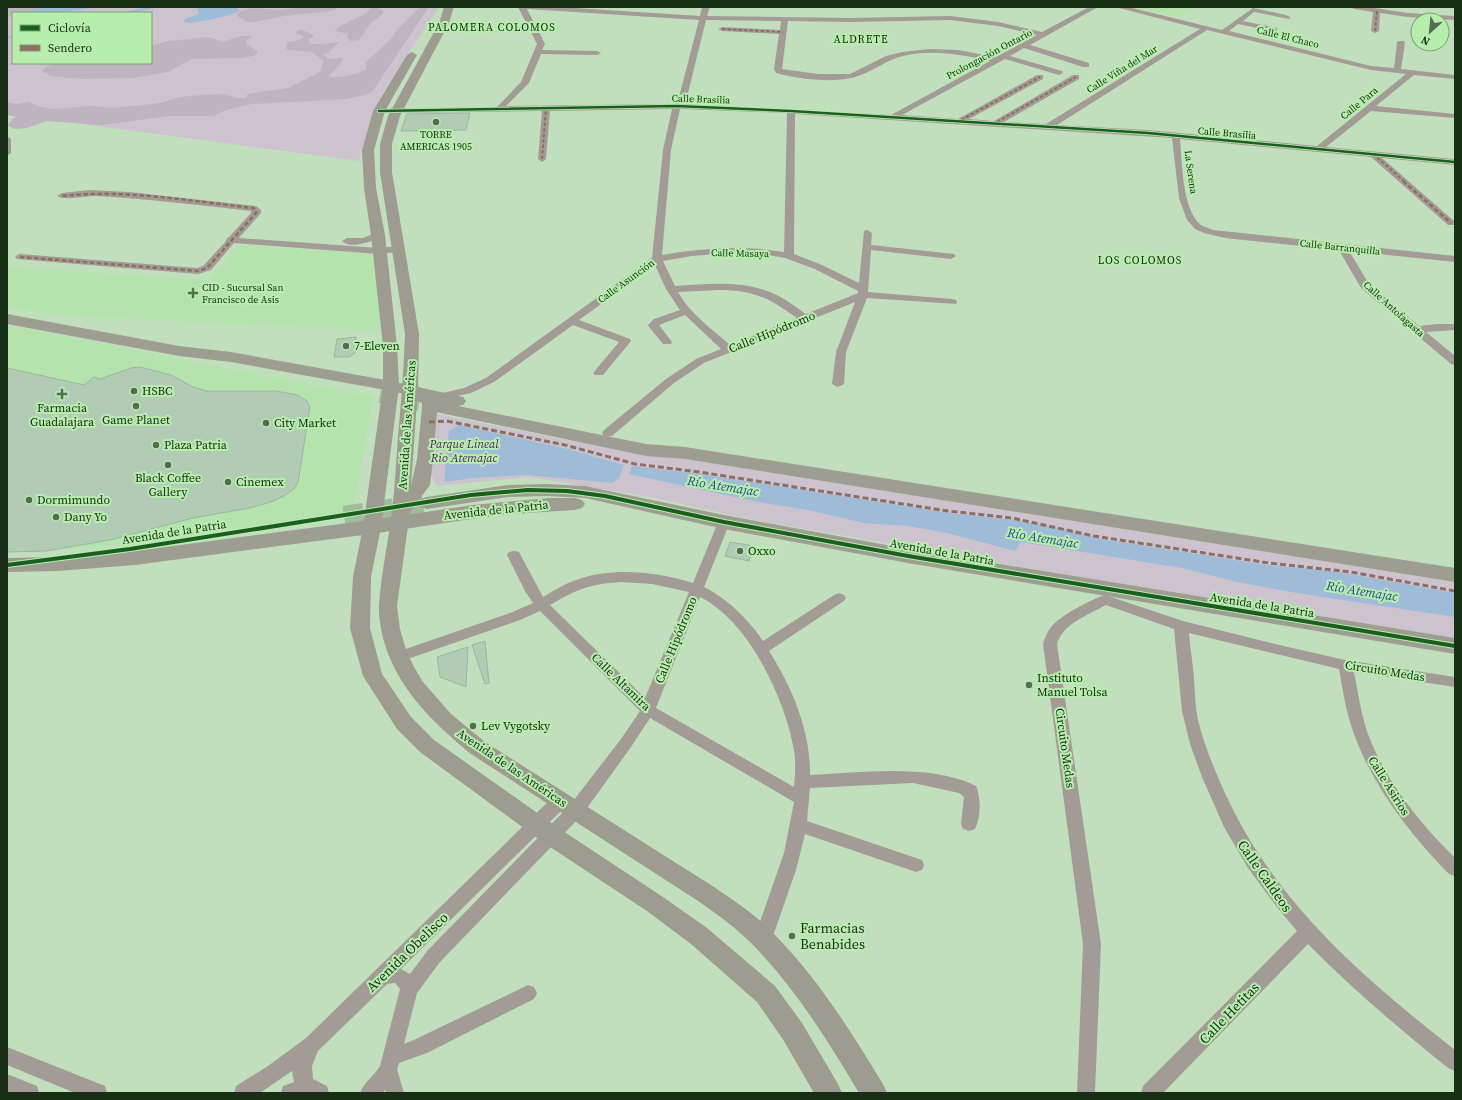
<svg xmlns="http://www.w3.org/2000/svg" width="1462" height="1100" viewBox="0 0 1462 1100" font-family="'Source Serif 4',serif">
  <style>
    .built { fill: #b5e3ae }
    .green { fill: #cdc3cf; fill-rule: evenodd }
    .forest { fill: #beb4c0 }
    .water { fill: #9ebcd8 }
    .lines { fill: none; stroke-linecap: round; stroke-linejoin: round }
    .stream { stroke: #9ebcd8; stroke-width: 2.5 }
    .building { fill: #b1cbb5; stroke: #9ab7a0 }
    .primary-tunnel-far1 { stroke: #a0bc9c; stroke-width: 16; stroke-dasharray: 16 8; stroke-linecap: butt }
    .primary-tunnel { stroke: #a0bc9c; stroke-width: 20; stroke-dasharray: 20 10; stroke-linecap: butt }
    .minor { fill: #a39c96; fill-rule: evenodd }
    .secondary { fill: #9e9b91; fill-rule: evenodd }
    .primary { fill: #9d9e91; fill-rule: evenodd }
    .quiet-far2 { stroke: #8d6e63; stroke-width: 2; stroke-dasharray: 3.5 2; stroke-linecap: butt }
    .quiet-far1 { stroke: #8d6e63; stroke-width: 2.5; stroke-dasharray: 4.5 2.5; stroke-linecap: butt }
    .quiet { stroke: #8d6e63; stroke-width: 3; stroke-dasharray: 6 3; stroke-linecap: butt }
    .cycleway-far1-casing { stroke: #b7eeae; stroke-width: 4 }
    .cycleway-casing { stroke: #b7eeae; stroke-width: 6 }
    .cycleway-far1 { stroke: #1b5e20; stroke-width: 2.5 }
    .cycleway { stroke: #1b5e20; stroke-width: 4 }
    .poi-dot { fill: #546c50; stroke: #b7eeae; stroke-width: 1.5 }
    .labels { text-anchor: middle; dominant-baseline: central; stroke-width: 4; stroke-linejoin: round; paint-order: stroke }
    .far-street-label { font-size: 10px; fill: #192e16; stroke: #b7eeae }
    .far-poi-label { font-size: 10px; fill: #192e16; stroke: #b7eeae }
    .far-neighbourhood-label { font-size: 11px; letter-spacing: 1px; fill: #192e16; stroke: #b7eeae }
    .street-label { font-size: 12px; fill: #192e16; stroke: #b7eeae }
    .poi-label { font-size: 12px; fill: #192e16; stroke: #b7eeae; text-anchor: start }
    .park-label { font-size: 12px; font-style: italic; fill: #531f5d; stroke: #b7eeae }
    .water-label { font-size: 13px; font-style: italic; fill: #274b8b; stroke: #b7eeae }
    .near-street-label { font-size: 14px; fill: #192e16; stroke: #b7eeae }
    .near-poi-label { font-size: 14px; fill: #192e16; stroke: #b7eeae; text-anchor: start }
  </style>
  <rect width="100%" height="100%" fill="#c2dfbd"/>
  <path class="built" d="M1134 7H1193L1177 17Z
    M237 245 371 253 384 331 53 315 7 306 9 267 210 280Z
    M7 325 373 397 353 511 145 542 76 549 7 552Z"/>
  <path class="green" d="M7 7H439L383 93 369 125 359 161 7 114ZM13 13H151V63H13Z
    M438 414 557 438 1455 582V638L1175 594 749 519 650 497 529 477 437 486 429 471Z"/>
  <path class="forest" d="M13 7H49L22 13H13V16L7 17V9Z
    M298 7H340L331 11 284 16 255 22H246L236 15C250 1 277 15 298 7Z
    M376 7 383 11V14L371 23 359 40 350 41 347 36 349 34 335 31V30L340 26 367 13 371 8Z
    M420 7H429L372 92 365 95 347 99 252 104 230 109 213 116H170L102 125 46 121 27 128 14 129 8 126 12 119 16 117 7 115V102L17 104 29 102 41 107 54 109 89 106 112 108 135 106 160 103 180 97 202 95 225 94 238 98H245L248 94 288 88 320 72 324 61 312 52 288 50 286 48 288 42 296 41 303 38V36L295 33 300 29 314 35 309 40 311 44H322L339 42 328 53 323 54 328 59 343 58 340 65 329 75 331 77C340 78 359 74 366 69V62L391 39 397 30Z
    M241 36H253L246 41V43L258 52 256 55 244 58 192 59 168 72 134 78 81 79 52 76 43 72V69L50 65 59 63H151V46L168 41 209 37 222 42Z"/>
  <path class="water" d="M47 7H97C72 12 49 13 23 13Z
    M199 7H236L240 11C234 15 193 24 185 23L184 21 185 19 199 14 197 9Z
    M459 425 568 449 624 465 619 478 612 483 528 475 474 478 444 482 449 431Z
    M632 466 700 474 950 513 1013 520 1064 529 1101 539 1267 565 1333 571 1455 593V617L1297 593 1237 582 1182 568 1021 542 1015 551 947 533 908 526 864 523 808 510 758 502 629 474Z"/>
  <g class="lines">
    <path class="stream" d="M126 13 153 7
      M7 37H13"/>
  </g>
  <path class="building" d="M470 113 466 130 401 131 407 114Z
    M356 337 355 353 349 357H334L337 339Z
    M140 367 171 375 193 387 207 391H276L298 395 307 401 310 407 298 482 294 489 284 496 271 502 250 508 193 518 110 540 46 551 7 552V368L84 385 94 377 100 379 131 368Z
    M730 542 754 546 749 561 725 556Z
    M485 641 489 683 485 684 472 645Z
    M468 647 466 687 440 677 437 657Z"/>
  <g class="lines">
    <path class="primary-tunnel-far1" d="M380 395 437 407"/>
    <path class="primary-tunnel" d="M344 516 427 503"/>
    <path class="minor" d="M518 7H560L700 16 702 7H710L707 16 850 18 950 16 998 22 1042 32 1089 7H1098L1030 45 1089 63V67H1083L1024 48 1010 56 1062 71 1063 73 1059 75 1005 59 902 115 958 119 1037 75H1043V79L969 119 994 121 1073 75H1079V79L1004 122 1046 124 1200 29 1115 7H1128L1222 30 1253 8 1286 15 1290 17 1289 19 1254 12 1243 21 1277 28V32L1238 24 1229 31 1371 66 1394 68 1397 43 1398 41H1404L1405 43 1401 69 1455 75V79L1414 75 1376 106 1455 114V118L1371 111 1326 147 1455 159V165L1382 158 1454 221V225H1448L1371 157 1180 139C1182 161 1182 210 1201 225 1204 227 1209 228 1213 230L1455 256V262L1349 251 1369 284 1419 326 1438 324H1455V330L1426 332 1455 356V365L1451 364 1361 288 1339 250 1225 238 1204 233 1195 229 1187 220 1179 198 1172 138 795 114 794 254 822 265 859 283 864 231 867 230 872 233 871 245 954 254 956 256 951 259 871 250 868 292 952 299 956 300 957 302 956 304 867 298 846 352 844 384 838 387 832 384 836 352 855 302 704 363 674 383 612 436H604L602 433 604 430 666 379 696 359 721 349 685 315 659 325 672 342 671 344H663L649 327 648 325 654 319 680 310 666 289 655 265 579 320 630 339 631 341 603 375H595L593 373 619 342 573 325 494 382 471 393 438 400 434 399 432 397 434 395 464 388 486 378 652 258 663 150 672 109 550 111 546 159 542 162 538 159 542 111 379 113 375 111 379 109 497 107 521 82 537 44ZM527 9 699 20 679 97 675 104 506 106 529 83 541 54 597 55 601 53 597 51 542 50 545 44ZM706 20 781 21 780 30 722 27 718 29 722 31 779 34 774 69 776 73C798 79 836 84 858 76 874 71 886 60 903 56 931 49 962 54 990 61L891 115 683 104 687 97ZM950 20 998 26 1037 35 996 57 958 50 929 49 902 52 886 56 850 74H818L782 69 788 21 850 22ZM1207 30 1371 70 1406 74 1317 146 1148 130 1057 125ZM680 109 787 113 784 252C743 245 703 248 662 255L671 150ZM730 253 768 255 785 258 815 269 858 291V293L806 314C795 307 785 298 772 293 742 280 708 284 675 286L663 261 692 256ZM718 290C755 290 768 298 797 318L730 345C712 329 690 314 678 292Z
      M1350 7H1368L1408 13 1455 16V20L1408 17 1380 13 1379 31 1375 33 1371 31 1373 12 1354 9Z
      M7 136 11 139V153L7 156Z
      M90 190 129 192 256 206 261 210V213L239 238 379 248 398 246 403 249 398 252 379 254 234 243 211 270 198 274 17 259 15 257 17 255 20 254 197 268 203 266 226 241 227 238 229 237 251 213V211C199 205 148 199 96 196 87 196 63 201 57 196L62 193Z
      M378 232 381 233 383 235 381 237C372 241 351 250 342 241L347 238H363Z
      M724 518 728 519 730 522 704 587C728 599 748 619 763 641L834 595 839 593 844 595 846 598 844 601 769 651C792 687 811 732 810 775 862 773 928 763 976 786 981 798 981 817 975 829L969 831 963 829 961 824 964 797 959 793 913 783 810 788 807 821 922 860 924 865 922 870 916 872 805 834 796 870 772 939 769 945 763 947 757 945 754 939 784 853 794 802 650 718 631 747 582 815 440 962 417 993 404 1044 416 1039 528 985 534 987 537 993 534 999 427 1053 399 1063 397 1069 404 1093H386L385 1090 382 1093H360C364 1082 374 1076 380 1066L400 989 395 983 387 984 318 1051 312 1066 313 1079 327 1086 329 1093H281L283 1086 294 1082 292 1071 260 1093H234L236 1086 268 1066 306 1038 555 795 561 794 567 795 569 800 567 805 401 969 410 974 428 950 570 805 621 739 640 711 540 611 520 620 399 662 394 661 392 657 394 653 510 613 533 603 525 591 507 555 509 552 514 551 519 552 543 597C555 590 566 583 579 579 614 567 658 572 693 583L718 522 720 519ZM621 582 652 584 689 592 645 698 550 605C577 589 590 584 621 582ZM700 597C749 621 785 699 794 750 796 762 795 775 794 787L656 708Z
      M1105 595 1183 621 1275 644 1345 660 1455 677V687L1354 672C1358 692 1361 714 1368 734 1386 782 1419 822 1455 858V876L1449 874C1409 833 1374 788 1354 734 1346 713 1343 691 1339 669L1189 633C1190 648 1193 663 1194 678 1195 692 1195 706 1198 720 1204 745 1214 768 1224 791 1275 903 1361 976 1455 1050V1071L1448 1068C1400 1029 1352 989 1308 944L1163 1093H1141L1143 1086 1297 931 1276 906 1248 868 1224 827 1202 777 1190 744 1182 711 1174 629 1106 605C1089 615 1063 623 1057 644L1101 944 1095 1093H1077L1083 944 1043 644C1045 638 1047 632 1051 627 1061 615 1090 600 1105 595Z
      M7 1047 105 1086 107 1093H75L7 1065Z
      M7 1074 37 1086 39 1093H7Z"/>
    <path class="secondary" d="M444 7H454L449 23 400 116 392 144V172L419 334 418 389 436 398 438 401 433 459 430 485 410 512 397 606 400 629 406 650 414 667 423 682 451 714 485 742 714 887C734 901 755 914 772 932 817 977 850 1030 883 1084L887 1093H859C828 1041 797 991 755 947 738 929 718 915 698 901L471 754C432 722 396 687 383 638 381 628 378 615 379 605 381 574 388 543 392 512 395 487 396 462 398 437 401 402 404 368 405 334L380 172V144L388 116 439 23ZM417 401 422 403V408L417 459 411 486Z
      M412 52 417 55 385 111 374 150 376 188 385 235 397 346 399 386 381 527 371 577 370 628 382 674 411 717 434 740 560 829 663 897 707 928 775 986 802 1023 838 1084 842 1093H814L784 1041 757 1002 691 944 647 911 544 843 420 752 397 729 363 676 350 628 353 577 363 527 383 386V346L371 235 364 188 362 150 373 111 407 55Z"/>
    <path class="primary" d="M7 314 179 346 231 352 391 381 463 397 466 401 463 405 458 406 646 444 685 447 1455 568V582L685 459 646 456 431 411 428 407 431 403 439 402 391 391 231 362 179 356 7 324Z
      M547 484 585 486 724 515 908 549 1455 638V654L908 563 724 529 585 498 547 496 508 497 427 509 420 507 417 503 420 499 427 497 508 485Z
      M549 498H575L582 500 585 504 582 508 575 510 498 515 371 534 135 565 58 571 7 572V558L58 557 135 551 371 520 473 505Z"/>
    <path class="quiet-far2" d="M722 29 783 32
      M1375 31 1377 11
      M961 120 1040 77
      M997 122 1076 77
      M7 139V153
      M1373 154 1405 182
      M542 159 546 108"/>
    <path class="quiet-far1" d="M1403 181 1451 223
      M20 257 198 271 207 268 256 213V210L253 208C190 201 125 189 62 196"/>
    <path class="quiet" d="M429 422 447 421 565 445 635 464 699 472 948 511 1012 518 1094 536 1269 563 1351 572 1455 591"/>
    <defs>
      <path id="cycleway-far1" d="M379 111 677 106 791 111 1148 133 1455 162"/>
      <path id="cycleway" d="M7 565 130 549 471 495 528 490 567 491 605 496 724 522 908 556 1455 646"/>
    </defs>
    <use href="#cycleway-far1" class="cycleway-far1-casing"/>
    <use href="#cycleway" class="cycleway-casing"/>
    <use href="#cycleway-far1" class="cycleway-far1"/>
    <use href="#cycleway" class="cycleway"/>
  </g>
  <g class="poi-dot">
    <circle cx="436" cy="122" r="4"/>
    <path d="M191 287h4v4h4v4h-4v4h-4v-4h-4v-4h4z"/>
    <circle cx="346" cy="346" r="4"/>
    <circle cx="134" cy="391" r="4"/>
    <path d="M60 388h4v4h4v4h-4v4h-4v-4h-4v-4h4z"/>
    <circle cx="136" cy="406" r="4"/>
    <circle cx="266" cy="423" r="4"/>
    <circle cx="156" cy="445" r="4"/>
    <circle cx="168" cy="465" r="4"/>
    <circle cx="228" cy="482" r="4"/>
    <circle cx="29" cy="500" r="4"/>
    <circle cx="56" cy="517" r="4"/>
    <circle cx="740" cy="551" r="4"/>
    <circle cx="1029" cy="685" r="4"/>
    <circle cx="473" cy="726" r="4"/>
    <circle cx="792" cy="936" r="4"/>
  </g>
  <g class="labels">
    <g class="far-street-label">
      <text transform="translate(1288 37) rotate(14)">Calle El Chaco</text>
      <text transform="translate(989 54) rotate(-28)">Prolongación Ontario</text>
      <text transform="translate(1122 69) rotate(-32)">Calle Viña del Mar</text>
      <text transform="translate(701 99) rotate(2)">Calle Brasilia</text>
      <text transform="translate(1359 103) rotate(-40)">Calle Para</text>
      <text transform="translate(1227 133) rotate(5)">Calle Brasilia</text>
      <text transform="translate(1191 172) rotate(82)">La Serena</text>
      <text transform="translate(1340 247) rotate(6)">Calle Barranquilla</text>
      <text transform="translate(740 253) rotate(1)">Calle Masaya</text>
      <text transform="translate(626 281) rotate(-36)">Calle Asunción</text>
      <text transform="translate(1394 309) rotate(42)">Calle Antofagasta</text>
    </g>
    <g class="far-poi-label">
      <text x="436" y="134">TORRE<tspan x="436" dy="12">AMERICAS 1905</tspan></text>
      <text x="202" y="287" text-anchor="start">CID - Sucursal San<tspan x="202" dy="12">Francisco de Asis</tspan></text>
    </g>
    <g class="far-neighbourhood-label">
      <text x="492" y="27">PALOMERA COLOMOS</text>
      <text x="861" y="39">ALDRETE</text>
      <text x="1140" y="260">LOS COLOMOS</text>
    </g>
    <g class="street-label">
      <text transform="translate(772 332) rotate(-22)">Calle Hipódromo</text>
      <text transform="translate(407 425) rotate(-86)">Avenida de las Américas</text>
      <text transform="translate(496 510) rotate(-6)">Avenida de la Patria</text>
      <text transform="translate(174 532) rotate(-9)">Avenida de la Patria</text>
      <text transform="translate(942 552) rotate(10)">Avenida de la Patria</text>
      <text transform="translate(1262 605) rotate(9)">Avenida de la Patria</text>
      <text transform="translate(676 640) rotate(-68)">Calle Hipódromo</text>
      <text transform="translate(1385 671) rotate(9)">Circuito Medas</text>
      <text transform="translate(621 682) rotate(44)">Calle Altamira</text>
      <text transform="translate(1065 748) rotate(82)">Circuito Medas</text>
      <text transform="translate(512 768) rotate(34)">Avenida de las Américas</text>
      <text transform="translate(1389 786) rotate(58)">Calle Asirios</text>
    </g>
    <g class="poi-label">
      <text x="354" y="346">7-Eleven</text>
      <text x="142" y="391">HSBC</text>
      <text x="62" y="408" text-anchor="middle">Farmacia<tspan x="62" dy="14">Guadalajara</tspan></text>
      <text x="136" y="420" text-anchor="middle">Game Planet</text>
      <text x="274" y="423">City Market</text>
      <text x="164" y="445">Plaza Patria</text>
      <text x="168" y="478" text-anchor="middle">Black Coffee<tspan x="168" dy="14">Gallery</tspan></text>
      <text x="236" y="482">Cinemex</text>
      <text x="37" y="500">Dormimundo</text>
      <text x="64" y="517">Dany Yo</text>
      <text x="748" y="551">Oxxo</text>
      <text x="1037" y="678">Instituto<tspan x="1037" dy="14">Manuel Tolsa</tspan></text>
      <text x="481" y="726">Lev Vygotsky</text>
    </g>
    <g class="park-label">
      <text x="464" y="444">Parque Lineal<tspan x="464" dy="14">Rio Atemajac</tspan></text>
    </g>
    <g class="water-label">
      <text transform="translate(723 486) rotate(9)">Río Atemajac</text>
      <text transform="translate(1043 538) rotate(9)">Río Atemajac</text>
      <text transform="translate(1362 591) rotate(9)">Río Atemajac</text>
    </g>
    <g class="near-street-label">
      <text transform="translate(1265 876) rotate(55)">Calle Caldeos</text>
      <text transform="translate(407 952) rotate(-44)">Avenida Obelisco</text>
      <text transform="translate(1229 1013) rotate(-46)">Calle Hetitas</text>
    </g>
    <g class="near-poi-label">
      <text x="800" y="928">Farmacias<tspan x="800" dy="16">Benabides</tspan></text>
    </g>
  </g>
  <rect width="1462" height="1100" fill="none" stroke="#192e16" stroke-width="16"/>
  <rect x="12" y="12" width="140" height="52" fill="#b7eeae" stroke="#78a171"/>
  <rect x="20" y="25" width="20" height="6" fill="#1b5e20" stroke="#78a171"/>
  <text x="48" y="32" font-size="12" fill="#192e16">Ciclovía</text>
  <rect x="20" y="45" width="20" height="6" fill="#8d6e63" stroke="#78a171"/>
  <text x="48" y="52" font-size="12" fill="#192e16">Sendero</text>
  <g transform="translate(1430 32) rotate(207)"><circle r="19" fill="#b7eeae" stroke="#78a171"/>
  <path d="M0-3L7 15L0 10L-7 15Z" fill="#546c50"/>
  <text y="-6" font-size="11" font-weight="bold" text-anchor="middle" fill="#192e16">N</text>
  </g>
</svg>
